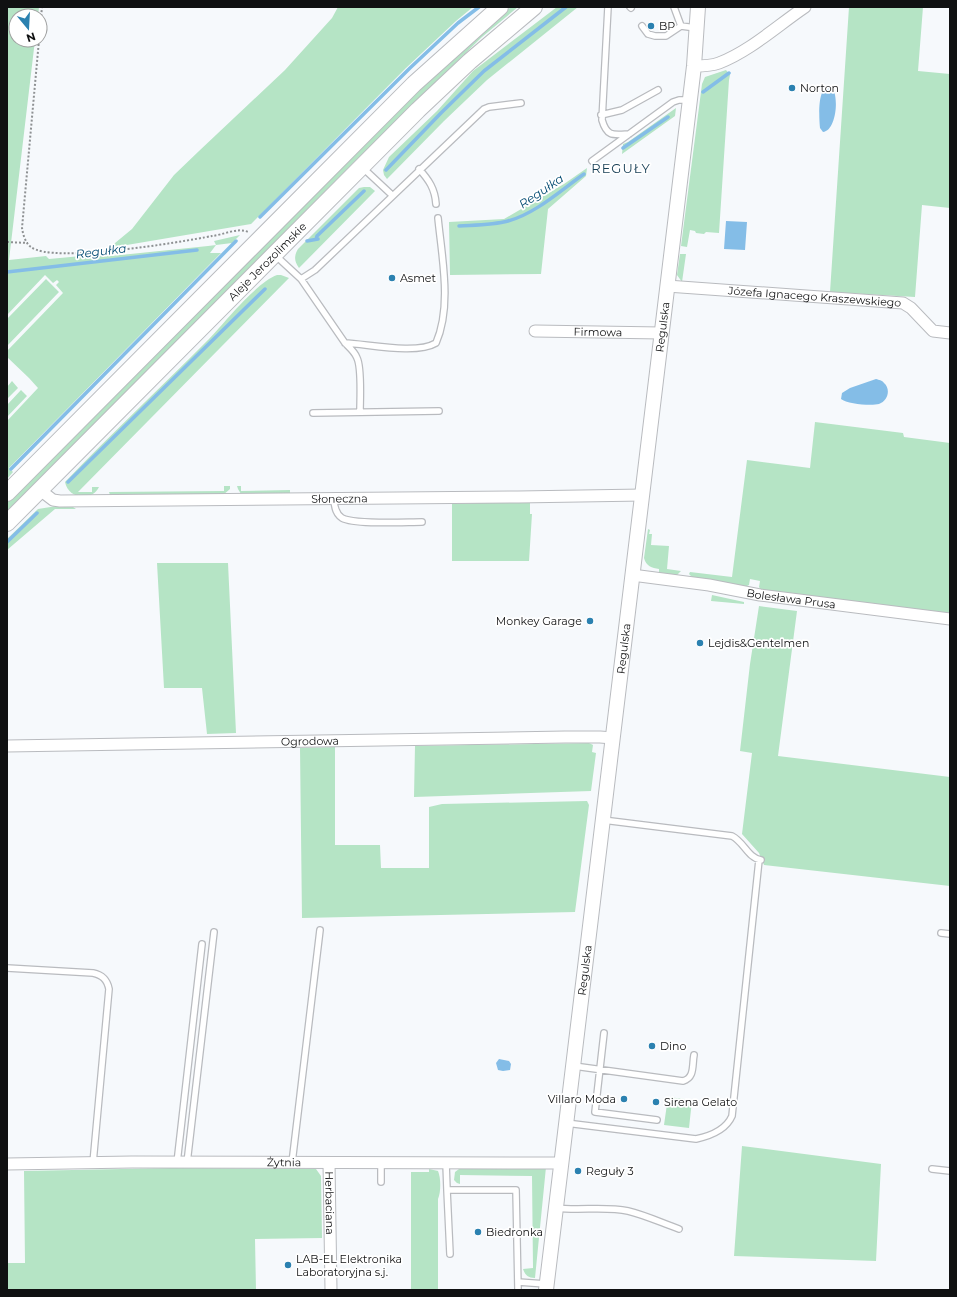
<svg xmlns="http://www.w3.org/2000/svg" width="957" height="1297" viewBox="0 0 957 1297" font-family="Montserrat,sans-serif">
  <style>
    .green { fill: #b5e4c5 }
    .water { fill: #84bde7 }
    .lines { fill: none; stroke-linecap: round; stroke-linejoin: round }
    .stream { stroke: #84bde7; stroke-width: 3.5 }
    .service-casing { stroke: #b9bbbf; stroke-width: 8 }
    .minor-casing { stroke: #b9bbbf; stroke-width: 13 }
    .tertiary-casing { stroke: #b9bbbf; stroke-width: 16 }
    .secondary-casing { stroke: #b9bbbf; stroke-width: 18 }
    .path { stroke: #8e9193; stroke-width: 2; stroke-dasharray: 2 2; stroke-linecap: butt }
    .service { stroke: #fff; stroke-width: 5.5 }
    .minor { stroke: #fff; stroke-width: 11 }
    .tertiary { stroke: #fff; stroke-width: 14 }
    .secondary { stroke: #fff; stroke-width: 16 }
    .poi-dot { fill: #2b81b0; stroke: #fff; stroke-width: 1.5 }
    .labels { text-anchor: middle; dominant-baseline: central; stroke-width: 3.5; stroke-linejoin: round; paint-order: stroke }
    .poi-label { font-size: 11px; fill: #101112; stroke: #fff; text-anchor: start }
    .street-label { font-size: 11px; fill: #101112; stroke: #fff }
    .water-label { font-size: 12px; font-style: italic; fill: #014a72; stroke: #fff }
    .quarter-label { font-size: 13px; letter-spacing: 1px; fill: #143c53; stroke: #fff }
  </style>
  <rect width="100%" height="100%" fill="#f6f9fc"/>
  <path class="green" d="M7 7H39L38 16H16V40H35L9 260 46 256 49 259 103 254 111 256 208 246 216 245 214 241 240 235 232 243 216 245 210 253H221L9 468 13 472 7 479V421L38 388 29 378 7 357V351L63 293 56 285 59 282 57 280 53 283 45 275 7 315Z
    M338 7H473L456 21 406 68 251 224 109 248 132 229 174 175 199 151 285 70 332 18Z
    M511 7H518L482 37 353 163 7 513V503L402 106 485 29Z
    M557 7H578L487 80 444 121 387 179 384 175 383 170 389 157 437 111 473 71Z
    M849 7H923L918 71 950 74V208L922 205 915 297 830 292Z
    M726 70 730 75 729 80 719 233 706 232 704 234 696 233 695 231 690 230 687 247 681 246 702 84 705 77Z
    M676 108 675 116 622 154 623 144 628 142Z
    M587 168 586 176 548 209 541 274 450 275 449 222 504 219 564 184Z
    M364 187H370L375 191 299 268C294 261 294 256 298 249L359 188Z
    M680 254H686L682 282 677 275Z
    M277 275H281L289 278 78 492H92V487H99C92 502 68 499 65 482 112 433 161 387 209 339 225 322 257 282 277 275Z
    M46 279 59 292 7 346V319Z
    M12 381 18 388 7 399V387Z
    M21 390 27 396 7 417V405Z
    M815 422 903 433 904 437 950 443V613L761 590 759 587 760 581 750 579 749 585 745 587 692 577 689 574 690 572 732 577 747 460 810 468Z
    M224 486H230V489L223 495 111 496 110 495 109 492 224 491Z
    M237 486H241V491L290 490V493L241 494 238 489Z
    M530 501V514H532L529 561H452V504Z
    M57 506 73 507 76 509H55L7 550V539L38 509Z
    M648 529 650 530 649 534H652L651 545 669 546 667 569 681 571 677 575 659 573V569C652 568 646 566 644 558Z
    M157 563H228L236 733 207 734 202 688H164Z
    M712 595 744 602V604L711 601Z
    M759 606 797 611 778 756 950 777V886L764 865 759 853 742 834 752 753 740 751 750 664Z
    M589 743 593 745 592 752 596 753 591 791 414 797 415 746Z
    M335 747V845H380L381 868H429V807L442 804 587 801 589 805 575 912 302 918 300 748Z
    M668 1097 692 1100 689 1128 664 1125Z
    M742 1146 881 1164 876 1261 734 1256Z
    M464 1166 546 1167 535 1278C528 1278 525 1275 523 1269L533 1268 532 1176 460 1175V1184L457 1183 454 1180 455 1172 459 1169H464Z
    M171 1168 316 1169 321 1176 322 1238 255 1239 256 1290H7V1263H25L24 1171Z
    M429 1169 438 1171C441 1178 441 1192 438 1199V1290H411V1172H429Z"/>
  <path class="water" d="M830 85C840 92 837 131 823 132L820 128C819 117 817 87 830 85Z
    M726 221 747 222 745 250 724 249Z
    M876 379C879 380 882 380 884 383 891 389 888 401 879 404 871 406 847 404 841 399L842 393 850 388Z
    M499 1059 509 1061 511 1064 510 1070 503 1071 498 1070 496 1063Z"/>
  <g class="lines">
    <path class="stream" d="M703 92 729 73
      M623 148 668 117
      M386 170 441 113 484 71 566 7
      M260 217 410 68 458 23 479 7
      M459 226C475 225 493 225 508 221 535 214 561 190 584 174
      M316 239 317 236 364 191
      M307 241 318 239
      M7 272 197 250
      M11 469 236 241
      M68 482 265 289
      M7 542 37 513"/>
    <defs>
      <path id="service" d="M608 7 602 120C607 137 613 135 629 134
        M630 7 631 8
        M674 7 681 26
        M642 26 648 34 655 36H666L681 26 696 28
        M601 115 622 110 658 90
        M592 161 673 102 679 100H690
        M363 168 392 195
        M419 169C429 180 435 189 436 204
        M275 255 301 279 315 270 484 109 489 107 521 103
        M301 279 345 343C349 347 355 352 357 358 362 368 360 399 360 412
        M345 343C368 344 416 355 436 343 452 306 442 258 438 218
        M313 413 439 411
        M334 498C334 505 336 514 342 518 355 525 405 522 422 522
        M603 820 732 836C744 842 748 858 761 860
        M941 933 950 934
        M7 968 93 973C102 975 107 979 109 989L93 1163
        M604 1033 595 1112 657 1120
        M574 1066 683 1081C695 1078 692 1065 694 1055
        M566 1123 696 1139C710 1136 726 1130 732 1116L759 860
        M177 1163 202 944
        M187 1163 214 932
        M292 1163 320 930
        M381 1163V1182
        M446 1163 447 1190H516L518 1289
        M932 1169 950 1171
        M447 1190 450 1254
        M556 1208C580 1211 605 1206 628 1211 645 1215 662 1223 679 1229
        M518 1282 546 1284"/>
      <g id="minor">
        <path d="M694 66C702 66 711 66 719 63 750 51 777 26 805 7"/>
        <path id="s1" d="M667 286 903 303 911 308 933 331 950 333"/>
        <path id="s2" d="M535 331 661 333"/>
        <path id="s3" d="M40 490 53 500 60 501 518 497 643 495"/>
        <path id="s4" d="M632 575 709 585 760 595 950 619"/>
        <path id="s5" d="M7 746 565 737H600L613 738"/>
        <path id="s6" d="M329 1163 331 1290"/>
        <path id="s7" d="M7 1164 132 1162 561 1163"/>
      </g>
      <g id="tertiary">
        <path id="s8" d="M546 1290 694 66 698 7"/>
      </g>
      <g id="secondary">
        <path d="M7 493 414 84 500 7"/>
        <path id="s9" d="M7 523 418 110 470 61 534 7"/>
      </g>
    </defs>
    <use href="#service" class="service-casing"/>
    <use href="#minor" class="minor-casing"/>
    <use href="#tertiary" class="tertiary-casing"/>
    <use href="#secondary" class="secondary-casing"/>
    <path class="path" d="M40 28 42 7
      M39 40 22 228C23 235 26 244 31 247 53 264 181 242 212 236 223 235 238 227 248 232
      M7 242 28 243"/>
    <use href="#service" class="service"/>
    <use href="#minor" class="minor"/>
    <use href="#tertiary" class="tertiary"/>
    <use href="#secondary" class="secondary"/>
  </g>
  <g class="poi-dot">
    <circle cx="651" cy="26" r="4"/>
    <circle cx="792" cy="88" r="4"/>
    <circle cx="392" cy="278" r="4"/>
    <circle cx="590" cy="621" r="4"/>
    <circle cx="700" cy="643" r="4"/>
    <circle cx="652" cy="1046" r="4"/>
    <circle cx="624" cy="1099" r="4"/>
    <circle cx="656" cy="1102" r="4"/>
    <circle cx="578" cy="1171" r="4"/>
    <circle cx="478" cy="1232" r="4"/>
    <circle cx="288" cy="1265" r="4"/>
  </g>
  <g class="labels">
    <g class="poi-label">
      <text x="659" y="26">BP</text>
      <text x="800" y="88">Norton</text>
      <text x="400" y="278">Asmet</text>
      <text x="582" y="621" text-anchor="end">Monkey Garage</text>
      <text x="708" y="643">Lejdis&amp;Gentelmen</text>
      <text x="660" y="1046">Dino</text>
      <text x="616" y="1099" text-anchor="end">Villaro Moda</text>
      <text x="664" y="1102">Sirena Gelato</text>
      <text x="586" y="1171">Reguły 3</text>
      <text x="486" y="1232">Biedronka</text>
      <text x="296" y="1259">LAB-EL Elektronika<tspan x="296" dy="13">Laboratoryjna s.j.</tspan></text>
    </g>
    <g class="street-label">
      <text stroke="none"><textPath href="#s9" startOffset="369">Aleje Jerozolimskie</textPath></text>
      <text stroke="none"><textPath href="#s1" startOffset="148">Józefa Ignacego Kraszewskiego</textPath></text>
      <text stroke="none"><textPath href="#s8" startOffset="970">Regulska</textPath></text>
      <text stroke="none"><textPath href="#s2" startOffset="63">Firmowa</textPath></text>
      <text stroke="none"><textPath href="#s3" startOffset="303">Słoneczna</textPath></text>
      <text stroke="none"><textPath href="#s4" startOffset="161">Bolesława Prusa</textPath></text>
      <text stroke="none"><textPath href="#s8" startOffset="646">Regulska</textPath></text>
      <text stroke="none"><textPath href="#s5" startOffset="303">Ogrodowa</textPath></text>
      <text stroke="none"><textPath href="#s8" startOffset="322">Regulska</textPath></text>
      <text stroke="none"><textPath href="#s7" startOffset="277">Żytnia</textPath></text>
      <text stroke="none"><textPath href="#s6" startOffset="40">Herbaciana</textPath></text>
    </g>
    <g class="water-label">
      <text transform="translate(541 191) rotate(-34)">Regułka</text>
      <text transform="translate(101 251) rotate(-7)">Regułka</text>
    </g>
    <g class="quarter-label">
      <text x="621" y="168">REGUŁY</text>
    </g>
  </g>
  <rect width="957" height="1297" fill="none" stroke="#101112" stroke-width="16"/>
  <g transform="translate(28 28) rotate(162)"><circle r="19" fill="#ffffff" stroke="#9fa0a0"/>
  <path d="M0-3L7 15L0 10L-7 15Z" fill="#2b81b0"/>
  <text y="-6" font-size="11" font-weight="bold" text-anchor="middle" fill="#101112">N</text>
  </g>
</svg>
